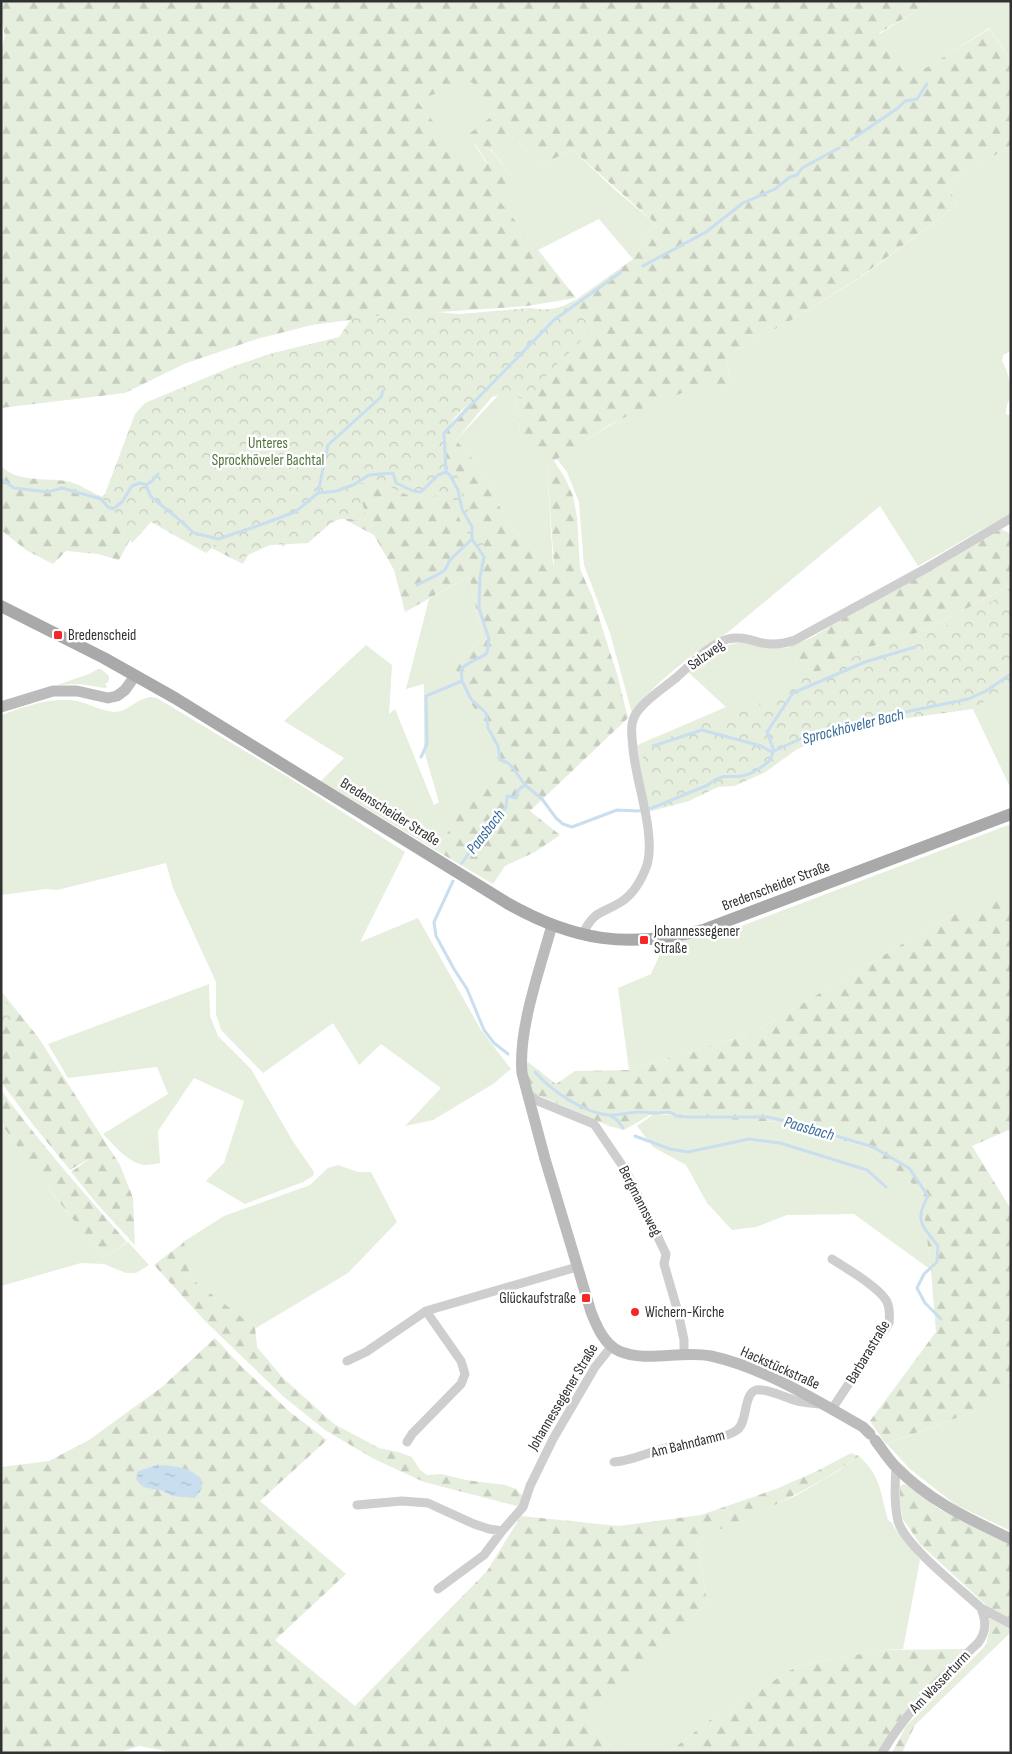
<svg xmlns="http://www.w3.org/2000/svg" width="1012" height="1754" viewBox="0 0 1012 1754" font-family="'Sofia Sans Condensed',sans-serif">
  <style>
    .grass { fill: #e6eede }
    .forest { fill: url(#forest-firs); fill-rule: evenodd }
    .park { fill: url(#park-crowns) }
    .water { fill: url(#water-ripples) }
    .lines { fill: none; stroke-linecap: round; stroke-linejoin: round }
    .stream { stroke: #c9deef; stroke-width: 3 }
    .street { stroke: #cecece; stroke-width: 9 }
    .secondary { stroke: #bbb; stroke-width: 11 }
    .primary { stroke: #a9a9a9; stroke-width: 12 }
    .poi-dot { fill: #f32828; stroke: #fff; stroke-width: 2 }
    .labels { text-anchor: middle; dominant-baseline: central; stroke-width: 5; stroke-linejoin: round; paint-order: stroke }
    .park-label { font-size: 15px; fill: #4f713a; stroke: #fff }
    .poi-label { font-size: 15px; fill: #313131; stroke: #fff; text-anchor: start }
    .street-label { font-size: 15px; fill: #313131; stroke: #fff }
    .water-label { font-size: 16px; font-style: italic; fill: #376c9a; stroke: #fff }
  </style>
  <defs>
    <pattern id="forest-firs" width="22" height="20" patternUnits="userSpaceOnUse" patternTransform="scale(1.25)"><rect width="22" height="20" fill="#e6eede"/><path d="M5 1l3.5 6h-7zM16 11l3.5 6h-7z" fill="#c6cdbf"/></pattern>
    <pattern id="park-crowns" width="20" height="18" patternUnits="userSpaceOnUse" patternTransform="scale(1.25)"><rect width="20" height="18" fill="#e6eede"/><path d="M2 6a3 3 0 1 1 6 0M12 15a3 3 0 1 1 6 0" fill="none" stroke="#c6cdbf"/></pattern>
    <pattern id="water-ripples" width="26" height="14" patternUnits="userSpaceOnUse" patternTransform="scale(1.25)"><rect width="26" height="14" fill="#c9deef"/><path d="M2 4q2-2 4 0t4 0M15 11q2-2 4 0t4 0" fill="none" stroke="#adbfcd"/></pattern>
  </defs>
  <rect width="100%" height="100%" fill="#fff"/>
  <path class="grass" d="M927 1H1011V61L989 28 908 80 879 34 922 8Z
    M472 81 495 114 475 145 487 164 475 175 415 100Z
    M508 133 542 164 573 150 614 189 656 224 652 227 633 259 599 219 538 250 493 194 514 179 490 148Z
    M1011 146V351L1003 355 1002 361C1008 372 1012 385 1010 398 1007 404 1006 408 1006 414L1011 416V513L918 566 880 506 727 633C694 652 655 682 632 713L610 633 584 565 579 502 567 472 557 459C598 432 641 403 690 390 702 387 718 389 732 388L726 356 790 321 864 275 956 206 948 182Z
    M536 344 516 399 520 432 547 466 553 565 513 530 498 504 487 476 456 440 511 382Z
    M469 576 482 637 455 668 466 697 484 721 501 766 459 813 437 851 321 781 344 758 284 721 366 645 392 665 389 714 395 709 434 805 439 802 424 751V684L406 689 429 599Z
    M1011 585V645L839 726 746 776 647 806 635 746 726 707 688 672C702 660 719 644 739 643 755 642 770 649 786 648L815 673 873 646 926 630Z
    M98 669H101L109 676V681L105 684 107 687 105 688 79 684 57 685 89 674Z
    M1011 680V789L970 703Z
    M150 697 157 698 288 777 405 852 360 942 418 918 481 1030 511 1069 493 1084 433 1120 405 1126 441 1088 381 1044 359 1065 333 1023 263 1073 221 1030 216 1014V982L173 888 166 863 57 890 46 889 1 895V715C25 707 51 696 77 701 90 704 101 711 114 712 128 712 136 699 150 697Z
    M1011 824V898L951 915 753 1033 629 1070 618 988 651 974 664 945 731 930Z
    M209 984 210 1016 218 1036 251 1069 292 1140 314 1172 313 1176 303 1182 245 1204 206 1181 224 1163 244 1101 194 1078 158 1131 160 1163C155 1164 149 1165 144 1165 127 1162 114 1145 103 1134L168 1094 157 1067 68 1078 48 1044Z
    M654 1114 778 1122 869 1148 921 1191 931 1270 854 1214 787 1215 756 1227 732 1230 707 1203 686 1165 653 1147 637 1126Z
    M1 1123C34 1170 67 1216 106 1257L128 1242 149 1265 136 1273H126L104 1264 81 1263 1 1286Z
    M338 1165 358 1172H371L397 1222 348 1273 256 1328 190 1278 183 1242 224 1216 310 1185 328 1168Z
    M1011 1378V1531L956 1505 910 1469 887 1444 975 1411Z
    M859 1456C881 1476 880 1492 888 1520L892 1523 894 1527 920 1560 903 1649 883 1650 799 1665 711 1719 668 1753H618L580 1714 707 1603 697 1539 797 1495 838 1471Z"/>
  <path class="forest" d="M1 1H927L922 8 879 33 908 79 989 29 1011 61V146L948 182 956 206 863 275 790 321 726 356 732 388 690 390 650 405 609 425 554 461 565 478 573 496 577 517 580 569 592 596 617 674 628 718 530 811 560 835 535 852 505 866 493 884 437 851 459 813 500 765 484 721 466 697 455 668 482 637 469 576 405 612 394 570 374 535 327 510 283 547 274 535 253 547 243 564 144 514 119 560 98 554 66 551 53 564 26 550 1 530V466C16 482 45 478 66 481 78 483 91 492 102 497L114 486 411 400 448 428 479 390 561 307 577 299 633 259 652 227 656 224 573 150 542 164 508 133 490 149 514 179 494 194 576 298 527 306 380 316 312 325 257 339 184 364 125 393 1 408V52L5 36 1 17ZM472 82 495 114 469 134 487 163 475 174 416 100ZM536 344 516 399 520 433 547 466 554 565 513 530 498 504 487 476 456 440Z
    M1001 529 1011 534V585L1005 588 926 630 873 646 815 673 786 648 811 638 862 607Z
    M1011 897V1129L972 1146 1011 1209V1378L975 1411 886 1444 870 1421 936 1332 931 1270 921 1191 869 1148 778 1122 724 1119 664 1114 650 1115 624 1130 609 1126 533 1093 523 1069 528 1062 556 1084 575 1071 629 1070 753 1033 951 915Z
    M1 991 38 1037 120 1165 133 1198 135 1245 98 1205 71 1172 92 1157 70 1170 34 1126 1 1082Z
    M1 1090C40 1143 83 1192 127 1242L106 1257 82 1231 34 1170 1 1123Z
    M184 1242 190 1278 255 1327 257 1347 282 1377 334 1424 379 1448 398 1452 412 1457 420 1470 427 1475 441 1474 466 1480 505 1485 516 1489 524 1497 521 1507 424 1482 374 1459 325 1430 284 1397 206 1322 154 1265Z
    M215 1338 242 1367 290 1412 327 1440 260 1501 346 1574 275 1640 355 1706 487 1571 521 1516 619 1526 701 1515 776 1489 817 1471 851 1453 859 1456C809 1492 754 1515 697 1539L707 1603 581 1715 618 1753H178L139 1746 118 1753H1V1467L49 1461 89 1440 162 1387ZM156 1465 172 1496 138 1471Z
    M904 1484 909 1486 939 1509 1011 1544V1632L915 1725 902 1753H892L906 1726 986 1645 990 1627 986 1605 920 1544 903 1519 900 1505V1486Z
    M968 1649 898 1721 881 1753H668L711 1719 799 1665 883 1650Z"/>
  <path class="park" d="M563 306 593 325C581 345 562 357 547 375 541 383 536 393 530 402 514 393 491 394 473 402 464 405 454 418 449 427 445 434 447 457 447 466L456 473 461 483 463 498 484 546 490 563 480 566 477 550 458 516 451 492 444 493 422 500 411 497 388 486 357 483 368 523 350 519H340L331 523 308 543 270 545 239 559 215 545 206 553 151 522 132 543 116 513 109 511 96 518 135 414 145 403 234 366 273 353 339 337 351 319 424 311 459 314 530 308C542 310 552 310 563 306Z
    M1011 587V684L973 709 894 720 857 727 813 741 796 750 764 773 734 786 718 787 689 801 648 812 651 790 641 749 672 736 688 732 701 724 727 717 752 708 794 683 812 674 830 669 845 660 876 649 942 628 994 600Z
    M1 997 18 1015 1 1025Z"/>
  <path class="water" d="M156 1465C174 1466 189 1466 201 1479L202 1489 195 1498 172 1496 163 1491 143 1487 136 1479 138 1471Z"/>
  <g class="lines">
    <path class="stream" d="M851 140 898 108 905 101 917 99 927 84
      M643 266 706 232 743 203 775 189 790 177 797 175 802 168 839 148
      M446 472 444 433 554 320 621 272
      M1 479 14 488 48 492 62 488 101 499 108 507 113 509 122 502 132 486 140 483 146 485 151 497 175 516 194 533 218 539 260 525 295 512 318 493 337 491 353 485 369 475 393 473 396 483 413 491 421 492 438 475 446 472 450 475 458 490 462 509 472 527V539L484 557 480 578 479 608 489 639 487 653C478 660 469 661 461 669L462 681 471 699 486 713 488 728 498 746 500 760 508 763 513 768 525 785 542 799 556 818 563 824 572 827 617 810 638 811 652 808 708 785C722 773 725 778 741 776 750 775 762 767 769 761 771 758 772 754 774 751L809 735 857 722 968 699 986 691 1011 674
      M146 485 152 481 158 474
      M318 493 328 445 381 397 383 391
      M417 585 437 575 445 570 450 560 472 539
      M653 746 702 730 761 746 772 752
      M774 751 767 732 793 693 865 662 915 647
      M421 757 427 744 426 696 462 681
      M462 863 495 816 506 808 507 796 516 798 518 790 525 785
      M453 881 434 922 436 936 454 969 467 989 484 1030 494 1043 508 1054
      M535 1072C552 1091 582 1112 608 1115 618 1116 629 1112 639 1112 645 1112 652 1113 658 1113 665 1113 671 1110 676 1116L688 1117H768L797 1124 873 1147 909 1168 928 1196C914 1221 922 1225 938 1246L937 1262 924 1274 917 1288 925 1303 941 1319
      M610 1115 618 1121 623 1128
      M635 1136 670 1149 688 1152 749 1139 780 1143 867 1170 886 1187
      M1010 1385H1011"/>
    <path class="street" d="M582 935C595 909 600 915 621 902 635 893 642 879 647 865 656 834 636 783 633 749 632 736 629 723 637 712 647 698 664 688 677 677 692 664 709 644 728 639 740 636 750 640 762 643 774 645 784 644 795 640L925 569 1011 518
      M528 1094 538 1101 594 1124 626 1171 666 1254 664 1264 678 1312 684 1340V1355
      M832 1259C847 1269 876 1285 886 1300 890 1307 890 1314 889 1323L832 1409
      M347 1361 366 1352 426 1311 577 1267
      M407 1442 412 1434 461 1384 465 1374 461 1361 426 1311
      M614 1462C632 1461 648 1452 666 1448 683 1444 724 1440 737 1430 748 1422 743 1394 756 1390 766 1388 786 1398 797 1401 804 1403 812 1403 820 1404
      M357 1505 402 1501 428 1503 474 1524 489 1529 502 1531 523 1507 530 1486 553 1439 595 1367 611 1347
      M438 1589 484 1555 502 1531
      M981 1608 1011 1624
      M882 1753C907 1710 942 1677 978 1643 987 1631 986 1621 981 1608 961 1589 905 1546 898 1521 894 1504 895 1485 896 1467"/>
    <path class="secondary" d="M1 707 53 691H77L108 698 117 696 125 690 135 676
      M552 925C540 969 518 1029 522 1073L545 1159 591 1312C597 1327 604 1344 619 1351 646 1363 682 1350 711 1356 765 1368 815 1400 863 1427L870 1434
      M875 1440C882 1449 888 1459 896 1467 929 1501 969 1519 1011 1539"/>
    <path class="primary" d="M1 606 104 658 175 698 507 903C574 941 628 949 703 930L1011 814"/>
  </g>
  <g class="poi-dot">
    <rect x="53" y="630" width="10" height="10" rx="2.5"/>
    <rect x="639" y="935" width="10" height="10" rx="2.5"/>
    <rect x="581" y="1293" width="10" height="10" rx="2.5"/>
    <circle cx="635" cy="1312" r="5"/>
  </g>
  <g class="labels">
    <g class="park-label">
      <text x="268" y="443">Unteres<tspan x="268" dy="17">Sprockhöveler Bachtal</tspan></text>
    </g>
    <g class="poi-label">
      <text x="68" y="635">Bredenscheid</text>
      <text x="654" y="931">Johannessegener<tspan x="654" dy="17">Straße</tspan></text>
      <text x="576" y="1298" text-anchor="end">Glückaufstraße</text>
      <text x="645" y="1312">Wichern-Kirche</text>
    </g>
    <g class="street-label">
      <text transform="translate(706 655) rotate(-36)">Salzweg</text>
      <text transform="translate(390 812) rotate(32)">Bredenscheider Straße</text>
      <text transform="translate(776 886) rotate(-21)">Bredenscheider Straße</text>
      <text transform="translate(640 1201) rotate(63)">Bergmannsweg</text>
      <text transform="translate(868 1352) rotate(-59)">Barbarastraße</text>
      <text transform="translate(780 1368) rotate(24)">Hackstückstraße</text>
      <text transform="translate(563 1397) rotate(-59)">Johannessegener Straße</text>
      <text transform="translate(688 1444) rotate(-14)">Am Bahndamm</text>
      <text transform="translate(940 1682) rotate(-46)">Am Wasserturm</text>
    </g>
    <g class="water-label">
      <text transform="translate(853 727) rotate(-14)">Sprockhöveler Bach</text>
      <text transform="translate(486 832) rotate(-52)">Paasbach</text>
      <text transform="translate(809 1129) rotate(16)">Paasbach</text>
    </g>
  </g>
  <rect width="1012" height="1754" fill="none" stroke="#313131" stroke-width="5"/>
</svg>
